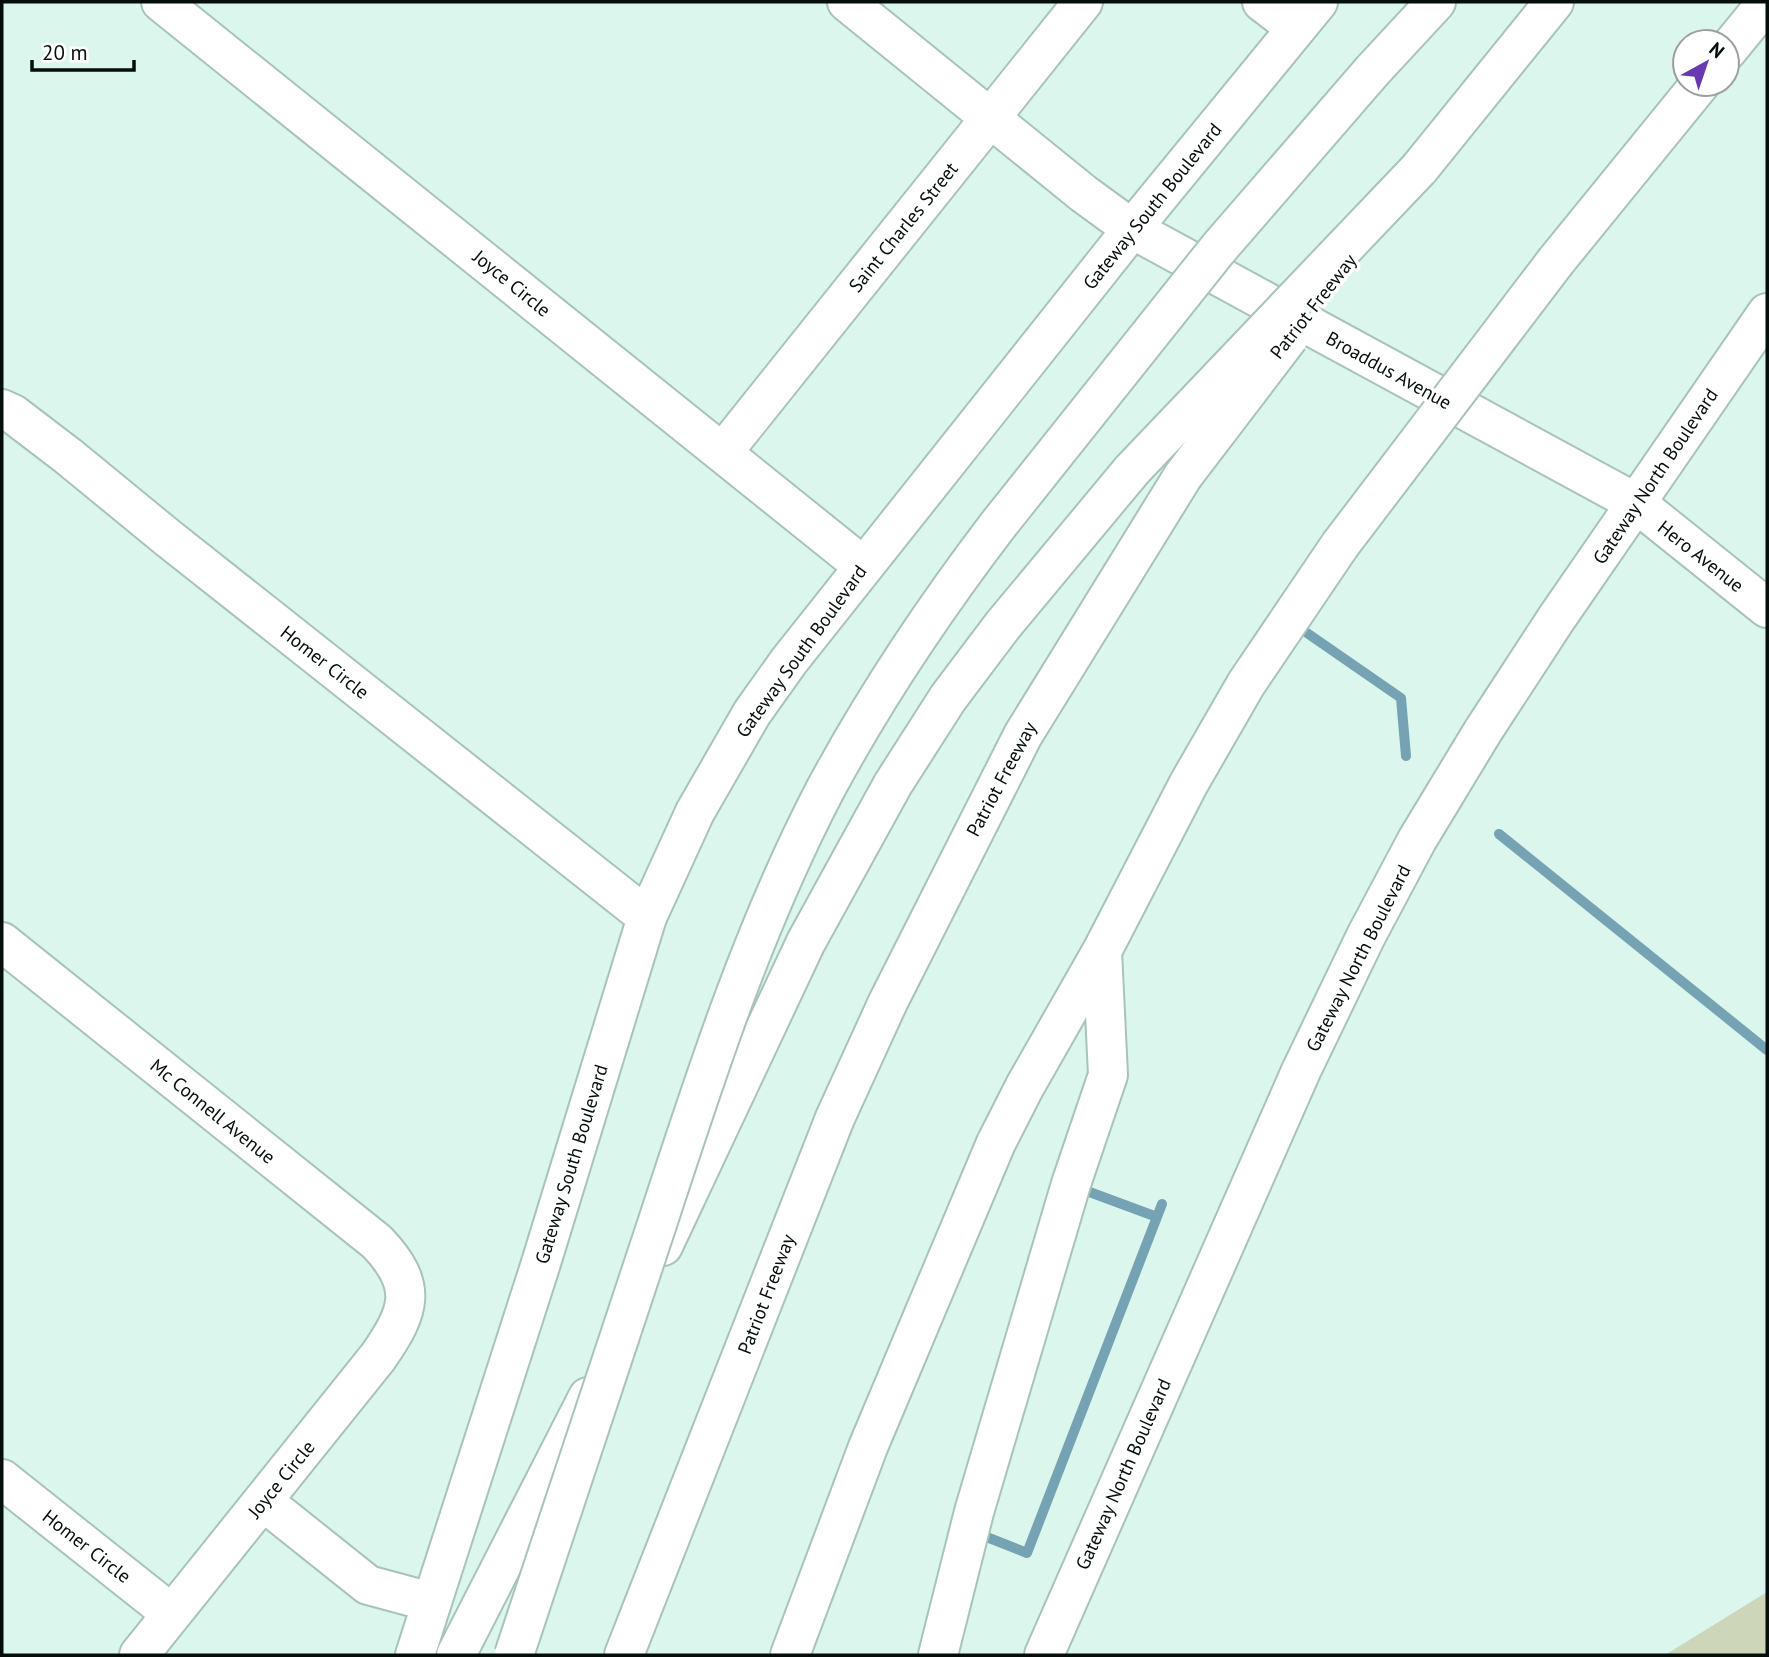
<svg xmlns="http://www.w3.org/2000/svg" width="1769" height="1657" viewBox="0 0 1769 1657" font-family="'PT Sans',sans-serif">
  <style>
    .green { fill: #ced6ba }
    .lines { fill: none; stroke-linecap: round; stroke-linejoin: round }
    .stream { stroke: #76a3b3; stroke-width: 10 }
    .minor-casing { stroke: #a8c3b9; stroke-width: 42 }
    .major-casing { stroke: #a8c3b9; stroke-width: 42 }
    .highway-casing { stroke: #a8c3b9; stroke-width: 42 }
    .minor { stroke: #fff; stroke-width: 38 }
    .major { stroke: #fff; stroke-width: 38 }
    .highway { stroke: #fff; stroke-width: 38 }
    .highway-bridge-casing { stroke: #a8c3b9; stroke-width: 42; stroke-linecap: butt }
    .highway-bridge { stroke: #fff; stroke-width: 38 }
    .labels { text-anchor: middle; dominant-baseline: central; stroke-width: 7; stroke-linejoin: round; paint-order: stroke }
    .street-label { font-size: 19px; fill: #050e0b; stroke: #fff }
  </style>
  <rect width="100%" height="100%" fill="#dbf6ec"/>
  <path class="green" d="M1767 1592V1655H1665Z"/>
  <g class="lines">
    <path class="stream" d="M1294 624 1401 698 1406 756
      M1499 834 1767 1050
      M1076 1187 1157 1217
      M974 1532 1027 1553 1162 1204"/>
    <defs>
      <path id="minor" d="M161 2 863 566
        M847 2 1084 194 1132 229 1636 503 1767 608
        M1262 2 1296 28
        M2 409 13 414 68 456 168 538 647 917
        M723 452 1083 2
        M2 942 377 1242C419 1286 410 1311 378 1357L139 1655
        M2 1479 172 1614
        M264 1502 368 1585 431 1602"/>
      <path id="major" d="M415 1655 541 1263 647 917 695 812 752 713 789 661 1132 229 1318 2
        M1044 1655 1301 1071 1366 936 1417 840 1483 731 1556 619 1767 313"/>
      <path id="highway" d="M1727 51 1767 2
        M1373 70 1436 2
        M1419 169 1554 2
        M1556 261 1700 84
        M663 1246 806 942 893 784 948 698 1003 625 1132 470
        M456 1655 588 1397
        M624 1655 835 1118 888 1002 1023 735 1183 476
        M790 1655 868 1447 996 1143 1025 1086 1102 951 1189 783 1246 684 1340 545
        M938 1655 974 1512 1071 1184 1108 1075 1102 951"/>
    </defs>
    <use href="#minor" class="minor-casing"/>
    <use href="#major" class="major-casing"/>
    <use href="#highway" class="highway-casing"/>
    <use href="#minor" class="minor"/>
    <use href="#major" class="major"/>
    <use href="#highway" class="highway"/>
    <defs>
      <path id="highway-bridge" d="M1132 470 1419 169
        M1183 476 1289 337
        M1340 545 1556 261
        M514 1655C562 1512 609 1368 657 1224 705 1077 753 928 825 790 875 697 934 609 998 525L1218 249 1373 70"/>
    </defs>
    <use href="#highway-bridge" class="highway-bridge-casing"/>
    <use href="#highway-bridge" class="highway-bridge"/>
  </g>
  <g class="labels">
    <g class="street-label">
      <text transform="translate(1152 206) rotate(-51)">Gateway South Boulevard</text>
      <text transform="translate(903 227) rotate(-51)">Saint Charles Street</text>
      <text transform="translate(512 283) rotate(39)">Joyce Circle</text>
      <text transform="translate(1313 306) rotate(-52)">Patriot Freeway</text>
      <text transform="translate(1389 370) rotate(29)">Broaddus Avenue</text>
      <text transform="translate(1655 476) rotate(-56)">Gateway North Boulevard</text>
      <text transform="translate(1701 556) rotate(38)">Hero Avenue</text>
      <text transform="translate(801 651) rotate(-54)">Gateway South Boulevard</text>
      <text transform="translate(325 662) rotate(38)">Homer Circle</text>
      <text transform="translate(1001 779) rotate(-62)">Patriot Freeway</text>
      <text transform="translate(1358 958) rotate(-63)">Gateway North Boulevard</text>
      <text transform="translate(213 1111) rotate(39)">Mc Connell Avenue</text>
      <text transform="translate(571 1164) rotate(-73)">Gateway South Boulevard</text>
      <text transform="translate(766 1294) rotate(-69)">Patriot Freeway</text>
      <text transform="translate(1123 1474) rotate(-66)">Gateway North Boulevard</text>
      <text transform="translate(281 1479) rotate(-51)">Joyce Circle</text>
      <text transform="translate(87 1546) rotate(38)">Homer Circle</text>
    </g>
  </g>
  <rect width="1769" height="1657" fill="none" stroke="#050e0b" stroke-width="7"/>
  <g transform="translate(1706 63) rotate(40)"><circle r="33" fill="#ffffff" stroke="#9b9f9d" stroke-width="2"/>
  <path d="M0-5L12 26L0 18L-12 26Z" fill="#6939b0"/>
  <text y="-10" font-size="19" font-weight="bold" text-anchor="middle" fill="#050e0b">N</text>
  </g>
  <path d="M32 60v10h102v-10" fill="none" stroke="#050e0b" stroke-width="3.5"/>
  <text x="42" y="60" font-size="21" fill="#050e0b" stroke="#ffffff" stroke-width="5" paint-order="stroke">20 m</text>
</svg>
